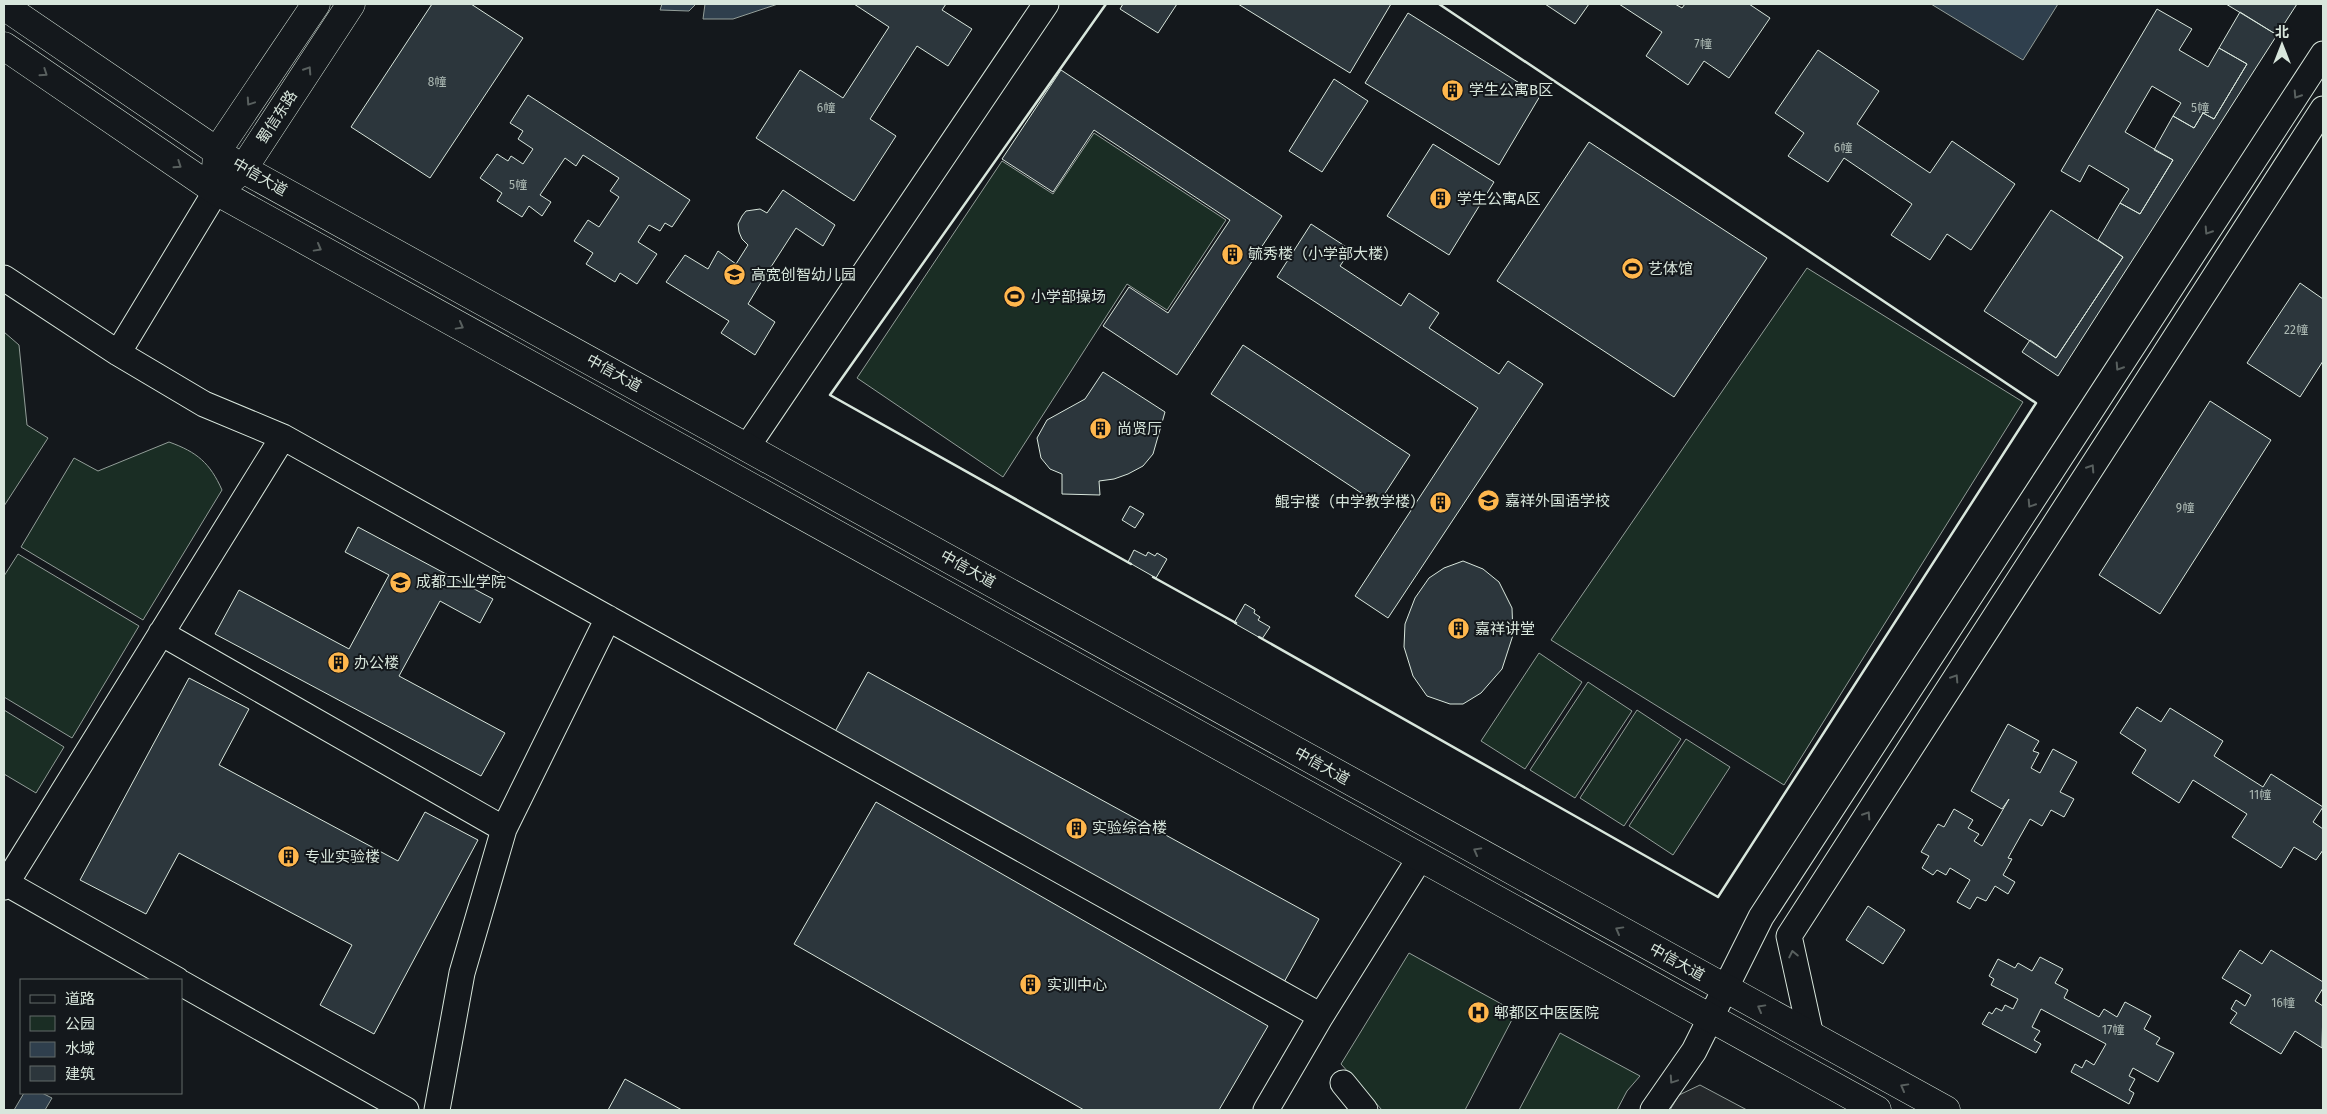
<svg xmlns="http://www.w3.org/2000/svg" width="2327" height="1114" viewBox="0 0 2327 1114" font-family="'Fira Sans','Noto Sans SC',sans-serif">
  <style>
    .green { fill: #1a2d24; stroke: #939e99 }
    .parking { fill: #24282b; stroke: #939e99 }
    .water { fill: #2f3f4d; stroke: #939e99 }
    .building { fill: #2c363c; stroke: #d8e6dc }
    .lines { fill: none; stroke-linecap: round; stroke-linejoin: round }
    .minor-casing { stroke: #d8e6dc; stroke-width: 27 }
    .major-casing { stroke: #d8e6dc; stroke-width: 29 }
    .minor { stroke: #14181c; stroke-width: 25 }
    .major { stroke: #14181c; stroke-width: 28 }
    .wall { stroke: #d8e6dc; stroke-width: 2.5 }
    .oneway { stroke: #59605f }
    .labels { text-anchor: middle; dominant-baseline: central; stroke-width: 4; stroke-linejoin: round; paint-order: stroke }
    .number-label { font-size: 12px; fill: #adbab4 }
    .poi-label { font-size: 15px; fill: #d8e6dc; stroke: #14181c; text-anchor: start }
    .street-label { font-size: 15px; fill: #d8e6dc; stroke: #14181c }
  </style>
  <rect width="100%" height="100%" fill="#14181c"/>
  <path class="green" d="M1094 133 1226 220 1167 310 1127 284 1003 477 857 378 1002 161 1053 194Z
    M1807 268 2023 402 1784 785 1551 640Z
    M4 332 19 345 27 425 48 438 4 506Z
    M169 442C197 452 210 463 222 490L143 620 21 547 74 458 98 471Z
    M18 554 139 626 72 738 4 697V576Z
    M1539 653 1582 682 1525 769 1481 741Z
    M1588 682 1632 711 1575 798 1530 770Z
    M4 710 64 747 36 793 4 774Z
    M1637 710 1681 739 1624 826 1580 798Z
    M1686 739 1730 767 1673 855 1629 826Z
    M1409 953 1516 1012 1465 1110H1382L1341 1064Z
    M1560 1033 1640 1076 1627 1091 1617 1110H1519Z"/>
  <path class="parking" d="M1700 1085 1747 1110H1670L1679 1095Z"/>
  <path class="water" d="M662 4H696L689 11 660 10Z
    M705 4H778L733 19H703Z
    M1931 4H2058L2023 60Z
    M24 1093H42L52 1098 45 1110H14Z"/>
  <path class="building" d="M432 4H471L523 38 430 178 351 127Z
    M854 4H946L942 10 972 29 948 66 917 46 870 119 896 136 854 201 756 138 800 70 843 98 889 27Z
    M1123 4H1177L1158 33 1120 9Z
    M1238 4H1391L1350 73Z
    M1545 4H1589L1575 24Z
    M1619 4H1675L1682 8 1685 4H1749L1770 18 1729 78 1704 61 1688 85 1646 56 1662 32Z
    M2226 4H2297L2277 35Z
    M2157 9 2192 29 2179 50 2208 67 2219 48 2247 64 2214 119 2203 113 2194 128 2173 116 2181 103 2152 86 2125 132 2173 160 2140 214 2120 203 2129 189 2089 165 2080 182 2061 171Z
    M2240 12 2277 35 2058 376 2022 352 2030 340 2056 358 2123 257 2098 240 2120 203 2140 214 2173 160 2154 150 2173 116 2194 128 2203 113 2214 119 2247 64 2219 48Z
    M1408 13 1540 96 1499 165 1365 83Z
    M1818 50 1879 91 1857 124 1930 173 1952 141 2015 184 1971 250 1947 234 1930 260 1891 235 1912 204 1844 158 1828 182 1788 156 1804 133 1775 113Z
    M1061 70 1282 216 1177 375 1103 326 1129 287 1168 313 1230 220 1094 130 1053 192 1002 159Z
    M1334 79 1368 101 1322 172 1289 151Z
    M528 95 690 200 672 227 665 223 660 231 649 225 638 242 657 254 637 284 620 273 615 282 586 264 593 253 574 241 588 220 599 227 619 197 610 191 619 178 583 155 576 166 565 158 540 195 551 202 542 216 529 206 522 217 497 201 502 193 480 178 497 154 508 161 511 156 523 164 533 149 518 139 523 131 510 123Z
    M1589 142 1767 258 1674 397 1497 281Z
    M1433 144 1494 182 1449 255 1387 216Z
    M783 190 835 225 823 246 796 228 760 284 748 304 775 322 755 355 721 333 729 321 666 282 685 255 708 269 718 251 736 264 748 245 742 239 739 232 738 224 742 216 746 211 760 209 767 213Z
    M2051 210 2123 257 2056 358 1984 311Z
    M1311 224 1351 250 1340 266 1401 306 1409 293 1439 313 1429 328 1499 374 1508 361 1543 384 1388 618 1355 596 1478 408 1277 277Z
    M2300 283 2323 299V361L2300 397 2247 363Z
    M1243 345 1410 455 1378 504 1211 394Z
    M1103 372 1165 412 1153 454 1143 466 1128 474 1114 479 1099 481 1100 495 1062 494V474L1050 469 1041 458 1037 438 1047 420 1085 399Z
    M2210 401 2271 440 2160 614 2099 575Z
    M1130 506 1144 514 1135 528 1122 520Z
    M358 527 493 599 480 623 440 601 399 676 505 733 481 776 215 634 239 590 349 649 389 575 345 552Z
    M1134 550 1146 556 1148 552 1155 556 1157 553 1167 559 1156 578 1128 562Z
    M1463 561 1483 569 1499 582 1512 608 1513 635 1502 669 1481 693 1463 704H1450L1427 696 1413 676 1404 647 1405 624 1415 598 1429 578 1444 568Z
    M1245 604 1255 610 1254 613 1260 617 1258 620 1270 627 1262 639 1234 623Z
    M868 672 1319 919 1283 984 832 737Z
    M189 678 249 709 219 765 398 861 425 812 478 840 374 1034 320 1005 352 945 179 853 146 914 80 880Z
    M2137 707 2161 722 2170 708 2223 741 2214 756 2263 787 2271 774 2323 807 2313 822 2323 829V850L2316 860 2294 847 2281 868 2232 837 2247 814 2193 780 2179 803 2132 773 2146 750 2120 733Z
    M2008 724 2039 741 2033 751 2039 753 2031 768 2040 773 2053 749 2077 762 2060 792 2074 799 2064 817 2051 810 2042 826 2030 819 2008 858 2012 859 2003 875 2015 882 2008 894 1995 886 1986 901 1977 897 1970 909 1957 902 1970 880 1950 868 1946 875 1937 870 1933 875 1922 868 1929 856 1921 852 1938 824 1944 827 1954 809 1973 820 1968 828 1979 834 1974 841 1982 846 2009 799 2002 809 1971 791Z
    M876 802 1268 1026 1219 1110H1084L794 944Z
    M1868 906 1905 930 1883 964 1846 940Z
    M2240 950 2262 964 2271 950 2323 982V988L2315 1001 2323 1006 2322 1048 2295 1031 2281 1054 2230 1023 2237 1013 2231 1009 2236 1000 2245 1006 2251 995 2222 978Z
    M2040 957 2063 969 2055 983 2068 990 2064 998 2099 1017 2104 1009 2117 1017 2125 1002 2151 1016 2144 1029 2160 1038 2156 1044 2174 1053 2158 1082 2133 1068 2129 1076 2135 1079 2129 1090 2134 1093 2129 1104 2071 1072 2075 1064 2082 1068 2086 1060 2094 1065 2106 1044 2041 1009 2032 1027 2040 1031 2034 1040 2041 1044 2036 1053 1982 1024 1989 1012 1992 1014 1996 1008 2002 1011 2005 1005 2013 1009 2018 999 1991 985 1994 979 1989 976 1998 959 2015 968 2018 963 2032 971Z
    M625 1079 682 1110H608Z"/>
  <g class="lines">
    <defs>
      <path id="minor" d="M4 278 118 353 204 404 283 437 1321 1016 1420 858
        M118 353 216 191
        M747 447 1046 4
        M161 633 504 829 462 973 437 1110
        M504 829 608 618
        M4 882 177 980
        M4 887 283 437
        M181 983 406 1110
        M1811 1036 1789 936 2323 109
        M1343 1083 1365 1110
        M1266 1110 1321 1016
        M1653 1110 1694 1051 1761 917 2323 54"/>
      <path id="major" d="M4 6 243 169 1946 1110
        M4 46 216 191 1877 1110
        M216 170 217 151 316 4
        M229 181 243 169 351 4"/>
    </defs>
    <use href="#minor" class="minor-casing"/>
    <use href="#major" class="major-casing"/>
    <use href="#minor" class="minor"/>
    <use href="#major" class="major"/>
    <path class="wall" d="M1106 4 830 395 1131 564
      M1153 577 1236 623
      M1259 637 1718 897 2036 403 1439 4"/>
  </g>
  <defs><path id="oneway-chevron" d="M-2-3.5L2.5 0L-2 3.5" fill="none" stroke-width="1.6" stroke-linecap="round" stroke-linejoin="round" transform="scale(1.25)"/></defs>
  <g class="oneway">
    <use href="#oneway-chevron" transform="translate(308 70) rotate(-57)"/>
    <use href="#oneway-chevron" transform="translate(44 73) rotate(34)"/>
    <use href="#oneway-chevron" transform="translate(2297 95) rotate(123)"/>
    <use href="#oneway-chevron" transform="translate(250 102) rotate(124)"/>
    <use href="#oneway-chevron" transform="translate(178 165) rotate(34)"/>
    <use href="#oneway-chevron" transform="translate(2208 231) rotate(123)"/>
    <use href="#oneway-chevron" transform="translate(318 248) rotate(29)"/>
    <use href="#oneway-chevron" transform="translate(460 326) rotate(29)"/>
    <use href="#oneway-chevron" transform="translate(2119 367) rotate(123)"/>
    <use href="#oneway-chevron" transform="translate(2091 468) rotate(-57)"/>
    <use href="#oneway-chevron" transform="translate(2031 504) rotate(123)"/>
    <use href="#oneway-chevron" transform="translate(1955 678) rotate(-57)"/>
    <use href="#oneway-chevron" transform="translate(1867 815) rotate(-57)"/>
    <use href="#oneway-chevron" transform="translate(1477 851) rotate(-151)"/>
    <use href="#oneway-chevron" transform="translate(1619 930) rotate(-151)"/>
    <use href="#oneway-chevron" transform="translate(1793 954) rotate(-102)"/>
    <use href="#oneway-chevron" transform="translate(1761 1008) rotate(-151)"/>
    <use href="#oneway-chevron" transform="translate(1673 1080) rotate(124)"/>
    <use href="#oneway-chevron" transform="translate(1904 1087) rotate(-151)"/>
  </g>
  <defs>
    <symbol id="building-disc" viewBox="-11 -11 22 22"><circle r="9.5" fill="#ffb74d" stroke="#14181c"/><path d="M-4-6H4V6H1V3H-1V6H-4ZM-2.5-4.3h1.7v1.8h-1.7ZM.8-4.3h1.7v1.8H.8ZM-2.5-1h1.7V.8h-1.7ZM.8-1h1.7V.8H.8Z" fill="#111"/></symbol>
    <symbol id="stadium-disc" viewBox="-11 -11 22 22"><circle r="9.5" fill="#ffb74d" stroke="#14181c"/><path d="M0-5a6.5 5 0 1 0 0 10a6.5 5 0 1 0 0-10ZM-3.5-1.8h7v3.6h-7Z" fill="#111"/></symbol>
    <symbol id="school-disc" viewBox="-11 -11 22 22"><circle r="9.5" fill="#ffb74d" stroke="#14181c"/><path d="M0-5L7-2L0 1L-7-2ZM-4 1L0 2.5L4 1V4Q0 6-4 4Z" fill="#111"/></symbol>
    <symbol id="university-disc" viewBox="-11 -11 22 22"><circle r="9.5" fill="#ffb74d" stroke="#14181c"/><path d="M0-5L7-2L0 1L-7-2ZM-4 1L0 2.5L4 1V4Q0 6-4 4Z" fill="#111"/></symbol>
    <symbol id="hospital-disc" viewBox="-11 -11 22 22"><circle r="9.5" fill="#ffb74d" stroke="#14181c"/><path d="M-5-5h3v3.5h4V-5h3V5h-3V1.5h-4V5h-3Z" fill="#111"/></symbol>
  </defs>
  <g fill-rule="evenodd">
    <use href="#building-disc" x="1440" y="78" width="25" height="25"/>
    <use href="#building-disc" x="1428" y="186" width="25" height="25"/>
    <use href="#building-disc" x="1220" y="242" width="25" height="25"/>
    <use href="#stadium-disc" x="1620" y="256" width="25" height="25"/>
    <use href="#school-disc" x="722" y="262" width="25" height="25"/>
    <use href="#stadium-disc" x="1002" y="284" width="25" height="25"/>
    <use href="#building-disc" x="1088" y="416" width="25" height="25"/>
    <use href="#school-disc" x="1476" y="488" width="25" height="25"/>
    <use href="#building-disc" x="1428" y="490" width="25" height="25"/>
    <use href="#university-disc" x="388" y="570" width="25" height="25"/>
    <use href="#building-disc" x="1446" y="616" width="25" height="25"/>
    <use href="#building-disc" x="326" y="650" width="25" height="25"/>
    <use href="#building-disc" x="1064" y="816" width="25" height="25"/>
    <use href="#building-disc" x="276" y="844" width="25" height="25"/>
    <use href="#building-disc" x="1018" y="972" width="25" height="25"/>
    <use href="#hospital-disc" x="1466" y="1000" width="25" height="25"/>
  </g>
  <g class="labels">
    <g class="number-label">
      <text x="1703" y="44">7幢</text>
      <text x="437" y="82">8幢</text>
      <text x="826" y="108">6幢</text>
      <text x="2200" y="108">5幢</text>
      <text x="1843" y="148">6幢</text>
      <text x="518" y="185">5幢</text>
      <text x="2296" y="330">22幢</text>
      <text x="2185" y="508">9幢</text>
      <text x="2260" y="795">11幢</text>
      <text x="2283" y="1003">16幢</text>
      <text x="2113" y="1030">17幢</text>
    </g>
    <g class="poi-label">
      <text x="1469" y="90">学生公寓B区</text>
      <text x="1457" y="199">学生公寓A区</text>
      <text x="1248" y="254">毓秀楼（小学部大楼）</text>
      <text x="1648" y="269">艺体馆</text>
      <text x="751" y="275">高宽创智幼儿园</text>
      <text x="1031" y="297">小学部操场</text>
      <text x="1117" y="429">尚贤厅</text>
      <text x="1505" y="501">嘉祥外国语学校</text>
      <text x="1425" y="502" text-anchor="end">鲲宇楼（中学教学楼）</text>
      <text x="416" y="582">成都工业学院</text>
      <text x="1475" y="629">嘉祥讲堂</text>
      <text x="354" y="663">办公楼</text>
      <text x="1092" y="828">实验综合楼</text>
      <text x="305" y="857">专业实验楼</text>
      <text x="1047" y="985">实训中心</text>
      <text x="1494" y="1013">郫都区中医医院</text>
    </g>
    <g class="street-label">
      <text transform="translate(277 117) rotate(-57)">蜀信东路</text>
      <text transform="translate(260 177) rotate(30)">中信大道</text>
      <text transform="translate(614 373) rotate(29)">中信大道</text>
      <text transform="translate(968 569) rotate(29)">中信大道</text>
      <text transform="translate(1322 766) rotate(29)">中信大道</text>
      <text transform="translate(1677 962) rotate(29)">中信大道</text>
    </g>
  </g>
  <rect width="2327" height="1114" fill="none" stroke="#d8e6dc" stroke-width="10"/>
  <rect x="20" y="979" width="162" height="115" fill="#14181c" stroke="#626a69"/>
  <rect x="30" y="995" width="25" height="8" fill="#14181c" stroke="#626a69"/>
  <text x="65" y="1004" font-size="15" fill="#d8e6dc">道路</text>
  <rect x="30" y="1016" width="25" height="15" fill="#1a2d24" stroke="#626a69"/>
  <text x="65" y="1029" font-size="15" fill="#d8e6dc">公园</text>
  <rect x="30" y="1042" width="25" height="15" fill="#2f3f4d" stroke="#626a69"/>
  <text x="65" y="1054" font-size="15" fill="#d8e6dc">水域</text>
  <rect x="30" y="1066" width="25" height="15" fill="#2c363c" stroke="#626a69"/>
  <text x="65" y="1079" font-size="15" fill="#d8e6dc">建筑</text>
  <g transform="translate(2282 45)" stroke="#14181c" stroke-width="4" paint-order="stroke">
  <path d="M0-4L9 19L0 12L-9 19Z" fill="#d8e6dc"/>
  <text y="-8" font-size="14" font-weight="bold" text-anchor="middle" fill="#d8e6dc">北</text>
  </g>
</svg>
